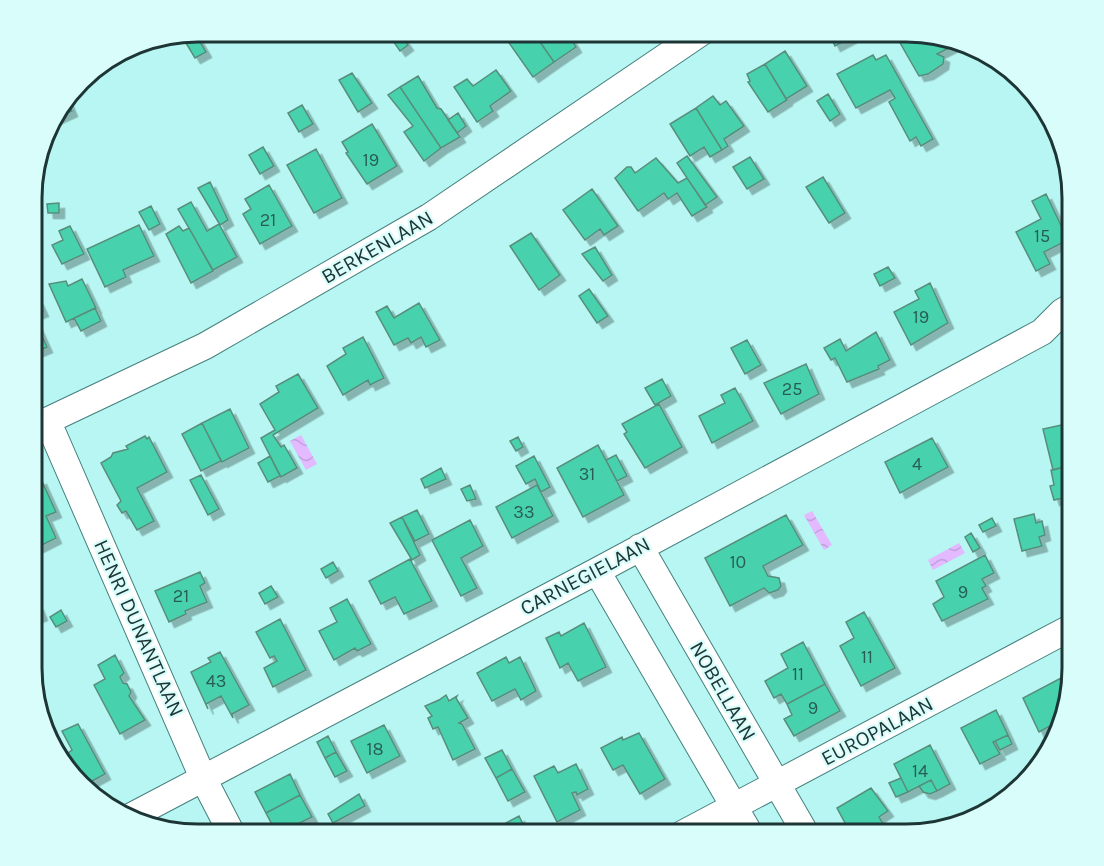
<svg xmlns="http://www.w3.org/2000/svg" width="1104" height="866" viewBox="0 0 1104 866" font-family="Karla,sans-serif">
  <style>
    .water { fill: url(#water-waves) }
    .building { fill: #47d2ad; stroke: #588d7c; stroke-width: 1.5; filter: url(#shadow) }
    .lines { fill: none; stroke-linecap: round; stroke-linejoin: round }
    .minor-casing { stroke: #44807d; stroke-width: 28 }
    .minor { stroke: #fff; stroke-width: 26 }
    .labels { text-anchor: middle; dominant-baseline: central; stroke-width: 4.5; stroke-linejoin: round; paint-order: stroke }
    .number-label { font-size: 18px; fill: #285d53 }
    .street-label { font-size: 21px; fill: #1d3635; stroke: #d9fdfb }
    .rim { fill: none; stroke: #1d3635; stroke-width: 3 }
  </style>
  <defs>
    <pattern id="water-waves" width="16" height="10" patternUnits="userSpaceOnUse" patternTransform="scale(1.5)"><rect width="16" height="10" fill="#e3b9ff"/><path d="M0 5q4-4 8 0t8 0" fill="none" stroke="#c2a0db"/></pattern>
    <filter id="shadow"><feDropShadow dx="5.5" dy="5.5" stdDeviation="0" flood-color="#0004"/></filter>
  </defs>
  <rect width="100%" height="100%" fill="#b7f6f2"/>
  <path class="water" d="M301 435 317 464 306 470 290 441Z
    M812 511 832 545 824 550 804 515Z
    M959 543 965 553 933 570 928 560Z"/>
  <path class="building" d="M395 32H399L408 45 400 51 389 35Z
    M518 32H533L554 62 533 77 507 40Z
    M533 32H567L576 47 554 62Z
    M828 32H851L854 36 835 46Z
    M916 32 961 42 937 54 944 57 943 64 928 74 919 76 899 41Z
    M195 33 206 52 195 58 183 38Z
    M785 51 807 86 786 99 765 64Z
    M873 55 876 60 886 55 933 139 921 146 916 137 910 141 889 102 895 98 890 90 856 108 837 74Z
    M765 64 787 100 768 112 748 82 750 81 747 74Z
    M496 70 511 91 490 106 493 111 477 122 454 87 467 79 473 86Z
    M352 73 372 103 358 112 339 80Z
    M418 76 437 108 441 109 460 137 441 148 400 87Z
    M400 87 441 148 424 161 404 132 413 126 388 95Z
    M828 94 840 114 830 121 817 101Z
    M713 96 720 105 726 101 744 126 724 139 728 146 722 150 696 108Z
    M67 99 72 111 52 120 54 115Z
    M302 105 313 124 299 132 288 113Z
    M696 108 722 150 710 157 704 147 690 156 670 124Z
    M458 113 466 126 457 133 448 120Z
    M372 124 397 166 367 184 346 153 348 152 342 142Z
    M263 147 274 166 260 174 249 155Z
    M316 149 342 198 314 213 287 165Z
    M687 156 717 197 705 205 677 163Z
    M750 157 764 179 747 189 733 167Z
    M656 158 678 183 687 178 707 207 692 216 677 193 668 199 664 193 638 211 615 178 627 167H631L635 173Z
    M823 177 845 213 829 223 806 187Z
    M210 182 228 220 220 225 198 188Z
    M269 185 292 226 260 244 243 214 251 209 245 199Z
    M592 189 618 226 604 235 600 229 585 240 563 210Z
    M1046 194 1068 240 1044 252 1050 264 1036 271 1016 232 1041 219 1032 201Z
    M191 202 207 231 219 224 237 257 213 270 178 209Z
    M59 203V213H48L47 204Z
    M151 206 160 224 149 230 139 212Z
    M139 225 154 256 123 270 126 277 105 287 87 249Z
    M70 226 84 254 62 264 52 245 63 240 59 231Z
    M179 226 183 231 189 228 213 271 191 283 166 234Z
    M531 233 560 275 539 290 510 246Z
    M595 247 612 275 603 281 582 254Z
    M888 267 895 278 880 286 874 274Z
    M82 279 96 308 66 322 49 284 66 281 68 286Z
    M930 283 948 323 911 345 894 312 919 299 915 291Z
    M33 284 37 299 33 302Z
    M589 289 608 316 597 323 579 296Z
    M38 300 43 311 33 315V303Z
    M419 303 440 340 426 347 421 337 411 343 408 338 394 345 376 312 387 306 394 318Z
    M95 308 101 321 81 331 74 318Z
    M33 316 47 347 33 353Z
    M876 332 890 360 878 366 879 369 847 382 835 358 831 360 824 348 840 339 846 351Z
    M363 337 384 378 370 385 368 380 343 395 327 366 346 354 343 348Z
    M747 340 761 365 745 374 731 348Z
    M806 364 819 394 781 414 764 383Z
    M298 374 318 408 273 435 281 447 284 445 297 468 281 477 261 438 275 430 260 404 279 392 276 386Z
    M662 379 671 396 655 405 645 388Z
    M735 388 753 421 712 443 699 416 725 403 721 395Z
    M659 404 682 447 645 468 624 434 627 432 622 424Z
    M230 409 249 448 222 462 202 423Z
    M202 423 221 461 201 471 182 434Z
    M1071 423 1072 473H1069L1068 466 1053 470 1043 429Z
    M145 436 147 439 149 437 167 472 137 488 154 521 137 530 126 511 122 513 117 505 121 501 101 463 111 457 113 453 128 449 126 446Z
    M518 437 523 447 516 451 510 441Z
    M932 438 948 467 900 493 885 462Z
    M598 445 624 495 583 517 557 468Z
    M616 455 627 476 617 481 606 460Z
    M270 456 280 476 268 482 258 463Z
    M534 456 550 487 541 492 535 479 526 484 516 466Z
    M1068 466 1069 473H1072V496L1054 500 1050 486 1054 485 1051 470Z
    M441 468 446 479 425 488 421 479Z
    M201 475 219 509 208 515 190 480Z
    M41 479 56 512 46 516 56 538 32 550V483Z
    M470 485 476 499 467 501 461 489Z
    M537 485 553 516 512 538 496 507Z
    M417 510 429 534 415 541 402 517Z
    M1034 514 1036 523 1042 521 1045 535 1039 537 1042 546 1022 551 1014 519Z
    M786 515 803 545 763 566 768 576 779 578 781 586 778 590 769 593 764 588 730 606 705 558Z
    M402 517 420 555 412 560 390 523Z
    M992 518 996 526 983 532 979 525Z
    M470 520 483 546 461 558 477 588 461 596 432 540Z
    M971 533 980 548 973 552 965 537Z
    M985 555 994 573 982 579 986 586 982 588 988 599 942 621 933 604 944 597 936 581Z
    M410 559 432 601 404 614 395 597 381 604 369 581Z
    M333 562 338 571 326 578 321 569Z
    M200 572 205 583 200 586 207 602 185 611 186 614 169 622 155 591Z
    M271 586 278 597 265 604 259 593Z
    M347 599 371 644 357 651 355 648 334 660 319 631 337 622 330 608Z
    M32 605H38L42 615 32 619Z
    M61 610 67 621 56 627 50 617Z
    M864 612 895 668 861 686 840 646 854 638 846 622Z
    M280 619 306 670 273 687 264 668 277 661 274 656 270 658 256 632Z
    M584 623 606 667 578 681 568 663 560 668 546 638 559 632 561 636Z
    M803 642 825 684 787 704 781 694 774 698 765 681 788 668 781 654Z
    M220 652 249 705 232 714 233 718 221 696 206 704 208 709 191 672 211 662 208 658Z
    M115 655 124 673 120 677 123 683 127 684 131 692 129 696 145 720 120 734 94 685 105 679 98 665Z
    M506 657 509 663 520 657 536 691 521 700 515 689 492 701 477 673Z
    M1061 678 1069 692 1063 719 1039 732 1023 698Z
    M825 684 840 711 794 736 784 719 792 715 787 704Z
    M446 695 449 701 457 696 456 698 468 718 459 723 462 724 475 749 453 760 438 727 433 729 428 718 432 716 425 706 439 700Z
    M996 710 1008 735 993 742 1000 754 980 764 961 728Z
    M78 724 105 774 83 786 64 761 70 758 68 753 72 750 62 731Z
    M384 725 400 756 367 773 351 741Z
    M639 733 665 779 640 794 623 765 613 770 601 748 622 737 623 740Z
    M1008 735 1012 744 1000 750 995 741Z
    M328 736 336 752 325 758 317 742Z
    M930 745 950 784 937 791 931 780 908 792 894 764Z
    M502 750 512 769 496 778 485 758Z
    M336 752 347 771 335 777 325 758Z
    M576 764 588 789 577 795 576 792 572 793 580 810 557 822 534 776 554 766 558 773Z
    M512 769 525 792 508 801 496 778Z
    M290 774 300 795 266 813 255 792Z
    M901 778 908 792 896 797 889 783Z
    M931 780 937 791 930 794 923 792 919 786Z
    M871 788 888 811 879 817 887 830 879 834H851L837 808Z
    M359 794 365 806 333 823 328 814Z
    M300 795 312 817 277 834 266 813Z
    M519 816 528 834H485Z"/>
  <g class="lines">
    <defs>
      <path id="minor" d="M48 422 203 778 232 834
        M32 428 205 346 429 217 702 32
        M640 547 806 834
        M597 571 750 834
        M128 818 597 571 1042 332 1062 312 1072 306
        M682 834 1072 627"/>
    </defs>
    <use href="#minor" class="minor-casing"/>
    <use href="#minor" class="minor"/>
  </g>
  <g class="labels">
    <g class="number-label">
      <text x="371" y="160">19</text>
      <text x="268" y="220">21</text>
      <text x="1042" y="236">15</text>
      <text x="921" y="317">19</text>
      <text x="792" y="389">25</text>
      <text x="917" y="464">4</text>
      <text x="587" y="474">31</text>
      <text x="524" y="512">33</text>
      <text x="738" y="562">10</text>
      <text x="963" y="592">9</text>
      <text x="181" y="596">21</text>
      <text x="867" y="657">11</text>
      <text x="798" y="674">11</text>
      <text x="216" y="681">43</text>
      <text x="813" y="708">9</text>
      <text x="375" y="749">18</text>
      <text x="920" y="771">14</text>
    </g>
    <g class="street-label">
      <text transform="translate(377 247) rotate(-30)">BERKENLAAN</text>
      <text transform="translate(585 576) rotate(-28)">CARNEGIELAAN</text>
      <text transform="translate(139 628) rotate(66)">HENRI DUNANTLAAN</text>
      <text transform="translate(723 691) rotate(60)">NOBELLAAN</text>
      <text transform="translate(877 731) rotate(-28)">EUROPALAAN</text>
    </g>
  </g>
  <path d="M0 0H1104V866H0ZM198 42H906A156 156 0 0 1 1062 198V668A156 156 0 0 1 906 824H198A156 156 0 0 1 42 668V198A156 156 0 0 1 198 42Z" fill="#d9fdfb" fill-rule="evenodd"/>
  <path class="rim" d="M198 42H906A156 156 0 0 1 1062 198V668A156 156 0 0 1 906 824H198A156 156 0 0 1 42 668V198A156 156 0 0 1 198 42Z"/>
</svg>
